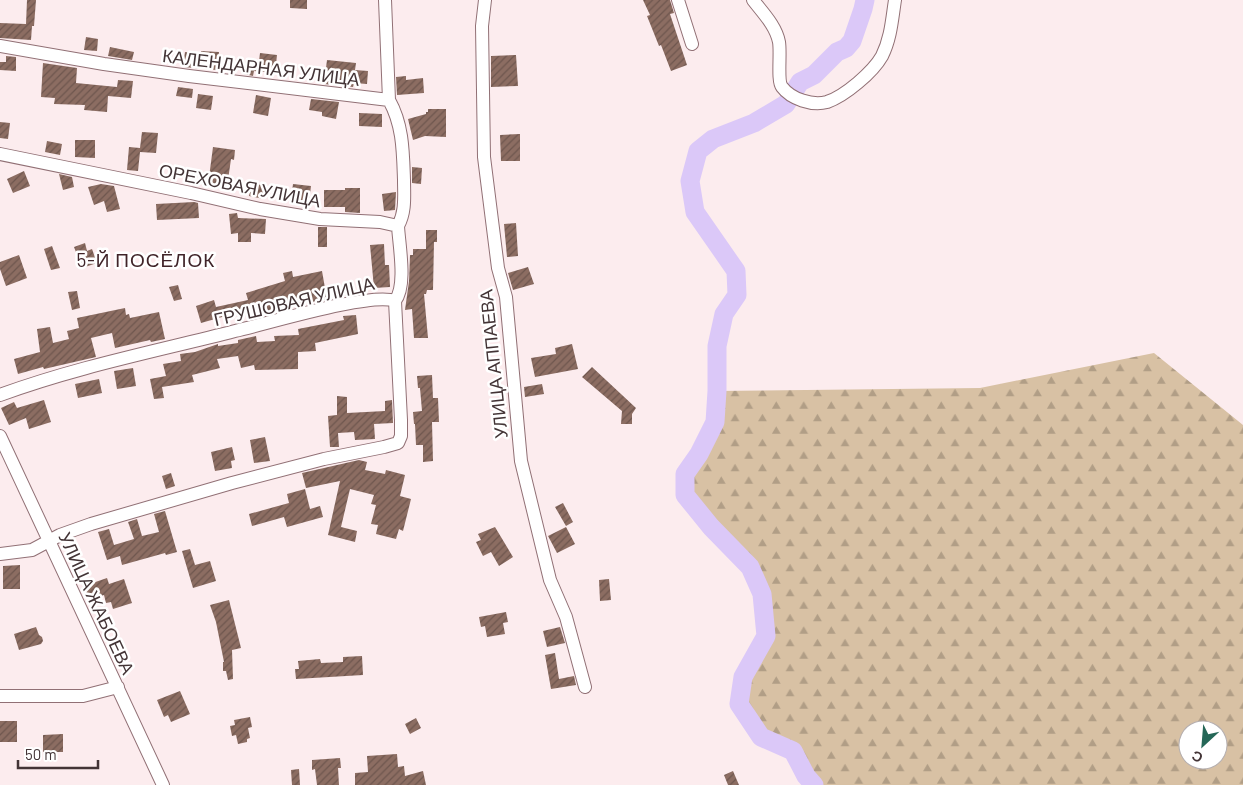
<svg xmlns="http://www.w3.org/2000/svg" width="1243" height="785" font-family="Barlow,sans-serif">
	<style>
		.forest { fill: url(#forest-firs); fill-rule: evenodd }
		.lines { fill: none; stroke-linecap: round; stroke-linejoin: round }
		.river { stroke: #dbc8f8; stroke-width: 19 }
		.building { fill: url(#building-hatch) }
		.minor-casing { stroke: #917075; stroke-width: 14 }
		.minor { stroke: #fff; stroke-width: 12 }
		.labels { text-anchor: middle; dominant-baseline: central; stroke-width: 5; stroke-linejoin: round; paint-order: stroke }
		.street-label { font-size: 18px; fill: #433436; stroke: #fff }
		.neighbourhood-label { font-size: 19px; letter-spacing: 1px; fill: #402429; stroke: #fff }
	</style>
	<defs>
		<pattern id="forest-firs" width="22" height="20" patternUnits="userSpaceOnUse" patternTransform="scale(1.25)"><rect width="22" height="20" fill="#d8c1a4"/><path d="M5 1l3.5 6h-7zM16 11l3.5 6h-7z" fill="#b19e86"/></pattern>
		<pattern id="building-hatch" width="6" height="6" patternUnits="userSpaceOnUse" patternTransform="scale(1.25)"><rect width="6" height="6" fill="#8c6d62"/><path d="M-1 1l2-2M0 6l6-6M5 7l2-2" fill="none" stroke="#6e564e"/></pattern>
	</defs>
	<rect width="100%" height="100%" fill="#fcecee"/>
	<!-- forest -->
	<path class="forest" d="M1154,353L1243,425V785H814L806,776L793,751L761,737L739,704L743,677L766,636L762,594L750,567L711,527L685,495V474L699,454L715,422L717,391L980,388ZM1188,730H1218V760H1188Z"/>
	<g class="lines">
		<!-- river -->
		<path class="river" d="M814,785L806,776L793,751L761,737L739,704L743,677L766,636L762,594L750,567L711,527L685,495V474L699,454L715,422L717,391V346L724,314L737,295L736,271L695,212L690,181L698,151L713,139L754,123L786,104L800,82L814,75L837,52L846,48L852,41L863,9L865,0"/>
	</g>
	<!-- building -->
	<path class="building" d="M27,0H36L34,26H32L31,40L0,38V23L26,24Z
		M290,0H307V9L290,8Z
		M643,0H670L674,13L670,14L687,65L671,71L661,45L659,46L647,16L650,15Z
		M86,37L98,39L97,51L84,50Z
		M110,47L134,52L132,60L108,56Z
		M201,51L219,52L217,70L183,67L185,52L201,54Z
		M260,53L277,55L275,73L254,71L253,76L244,74L246,60L259,61Z
		M516,55L518,86L491,87V56Z
		M6,56L16,57V71L0,70V62H6Z
		M327,60L356,63L355,70L368,71L367,84L354,83L353,87L324,84Z
		M43,63L77,68L76,83L117,87L118,80L133,81L131,98L108,96L107,112L84,110L85,105L54,104L55,98L41,97Z
		M406,76V80L423,78L424,93L397,95L396,77Z
		M178,87L193,89L192,98L176,96Z
		M198,94L213,96L211,110L196,108Z
		M256,95L271,98L268,116L253,113Z
		M311,99L339,102L336,119L322,116V112L309,110Z
		M428,109H446V137L425,136L413,140L408,119L426,114V112H428Z
		M359,113L382,114V127L359,126Z
		M0,122L10,123L8,139L0,138Z
		M142,132L158,133L156,153L140,152L138,171L127,170L129,147L140,148Z
		M520,134V161H501L500,135Z
		M75,140H95V158L75,157Z
		M47,141L62,144L60,155L45,152Z
		M213,147L235,150L234,160L231,159L227,187L208,185Z
		M412,167L422,168L421,184L412,183Z
		M24,171L30,186L13,193L7,179Z
		M59,174L72,177L74,187L63,190Z
		M252,183L266,186L264,199L249,196Z
		M101,184L114,186L120,209L107,212L104,201L94,205L88,187Z
		M293,184L311,186L309,202L291,199Z
		M345,188H360V213L345,212V207H324V190H345Z
		M396,192L395,210L384,211L382,194Z
		M194,202L198,203L199,218L157,220L156,204Z
		M237,213L238,218L266,219L265,234L251,233V242H238V233L231,234L229,214Z
		M516,223L518,256L507,257L504,224Z
		M318,227H327V247H318Z
		M426,230H437V242H434L433,290H427L426,294H424L428,338H414L412,309L405,310L409,281L410,255H413V249H426Z
		M85,243L87,251L92,249L97,263L82,268L74,247Z
		M384,244L385,265H389L390,287L374,288L370,245Z
		M52,246L60,268L51,270L44,249Z
		M19,255L27,278L6,286L0,269V262Z
		M528,267L534,284L513,290L508,273Z
		M292,271L293,277L322,271L325,288L346,286L347,295L326,297V300L290,305L252,316L250,309L201,323L196,306L214,300L216,307L248,300L246,293L285,281L283,273Z
		M178,285L182,299L174,301L169,287Z
		M77,291L80,308L72,310L68,292Z
		M125,308L126,315L129,314L130,318L159,312L165,339L151,342L150,340L115,348L112,333L91,338L96,357L44,369L43,367L18,374L14,359L40,352L37,329L50,327L53,343L69,339L67,331L79,328L77,318Z
		M356,315L358,334L315,343L316,351L298,352V369L255,370L254,365L241,368L238,356L217,359L220,368L192,375L194,382L162,387L164,398L154,399L150,379L166,376L163,364L181,361L180,354L195,352L218,344V346L238,343V340L256,336L257,342L275,341L274,336L299,335L298,329L344,320L343,316Z
		M572,344L578,369L535,377L531,358L556,354L555,348Z
		M592,367L636,408L632,414V424H621L622,411L582,377Z
		M133,368L136,386L117,389L114,371Z
		M432,375L433,398H438L439,422H432L433,461L423,462V445H416L415,424H414L413,412L422,411L420,388H418L417,376Z
		M99,379L102,393L78,398L75,384Z
		M542,384L544,394L525,397L524,387Z
		M337,396L347,397V413L385,411V401L392,400L393,423L374,424L375,439L355,440L354,432L338,433L339,447H330L328,416L337,415Z
		M44,400L51,422L29,429L26,418L9,425L1,408L14,402L17,408Z
		M265,437L270,461L254,463L250,440Z
		M232,447L235,460L231,461L232,468L215,471L211,452Z
		M359,460L367,462L365,470L385,474L386,470L405,475L400,496L411,499L403,531L399,529L396,539L376,534L378,525L371,524L376,505L371,504L374,495L350,489L341,527L357,531L355,542L328,535L340,481L306,488L302,473Z
		M171,473L175,486L166,489L162,476Z
		M305,489L310,509L320,506L323,517L287,527L284,517L252,526L249,514L289,503L287,494Z
		M563,503L573,522L566,526L555,507Z
		M165,511L177,552L166,555L165,553L122,565L120,556L107,560L98,532L109,529L114,545L134,539L128,522L137,519L142,536L159,532L154,514Z
		M495,527L513,557L499,566L491,552L483,556L476,542L481,540L478,534Z
		M566,527L575,544L557,553L548,536Z
		M190,549L195,565L210,561L216,581L193,588L182,551Z
		M20,565V589H3V566Z
		M107,578L109,584L124,579L132,603L113,609L111,602L106,603L104,595L89,600L84,586Z
		M609,579L611,600L600,601L599,580Z
		M229,600L241,648L232,650L233,679L228,680L226,671H223V662H224L216,622L210,605Z
		M506,612L508,622L503,623L505,634L487,637L485,626L481,627L479,617Z
		M36,627L39,635L42,637L43,641L41,644L19,650L14,634Z
		M560,627L565,643L547,647L543,631Z
		M555,653L559,679L574,676L576,685L551,689L545,655Z
		M362,656L363,675L296,679L295,669H299L298,661L320,659L321,663L343,662V657Z
		M180,691L190,714L171,722L168,715L164,717L157,700Z
		M250,717L252,727L248,728L250,738L247,739V742L238,744L236,735L232,736L230,726L235,725L234,720Z
		M416,718L421,728L410,734L405,724Z
		M0,721H17V742H0Z
		M63,734V752H43V735Z
		M397,754L398,767L404,766L405,776L423,771L426,785H355V773L368,772L367,756Z
		M340,758L341,768H338L339,785H317L315,769L312,770V760Z
		M299,769L300,785H292L291,770Z
		M733,771L739,785H728L724,775Z"/>
	<g class="lines">
		<!-- minor casing -->
		<g class="minor-casing">
			<path id="minor" d="M385,0L389,100
				M485,0L482,26L484,157L498,268L506,297L521,461L550,580L566,617L585,687
				M678,0L692,44
				M753,0C763,13 776,26 779,42C781,53 777,81 782,87C791,99 812,106 827,102C845,96 873,72 882,56C891,38 892,19 895,0
				M0,46L104,64L189,76L389,100C403,125 403,151 404,180C404,196 406,211 398,226
				M0,154L191,193L260,209L320,219L380,222L398,226C399,245 407,286 395,301
				M0,395C76,367 157,351 235,331C267,324 370,292 395,301
				M0,436L163,785
				M0,554L32,550L60,535L91,524L232,483L324,459L384,447L398,443L401,436V420L395,301
				M0,696H83L118,687"/>
		</g>
		<!-- minor -->
		<use href="#minor" class="minor"/>
	</g>
	<g class="labels">
		<!-- street labels -->
		<g class="street-label">
			<text transform="translate(261 67) rotate(7)">КАЛЕНДАРНАЯ УЛИЦА</text>
			<text transform="translate(240 185) rotate(11)">ОРЕХОВАЯ УЛИЦА</text>
			<text transform="translate(294 301) rotate(-13)">ГРУШОВАЯ УЛИЦА</text>
			<text transform="translate(493 364) rotate(-96)">УЛИЦА АППАЕВА</text>
			<text transform="translate(97 603) rotate(65)">УЛИЦА ЖАБОЕВА</text>
		</g>
		<!-- neighbourhood labels -->
		<g class="neighbourhood-label">
			<text x="146" y="259">5-Й ПОСЁЛОК</text>
		</g>
	</g>
	<!-- north arrow -->
	<g transform="translate(1203 745) rotate(206)"><circle r="24" fill="#ffffff" stroke="#b4aeaf"/>
	<path d="M0-4L9 19L0 12L-9 19Z" fill="#256757"/>
	<text y="-8" font-size="14" font-weight="bold" text-anchor="middle" fill="#433436">С</text>
	</g>
	<!-- scale -->
	<path d="M18 760v8h80v-8" fill="none" stroke="#433436" stroke-width="2.5"/>
	<text x="25" y="760" font-size="15" fill="#433436" stroke="#ffffff" stroke-width="4" paint-order="stroke">50 m</text>
</svg>
